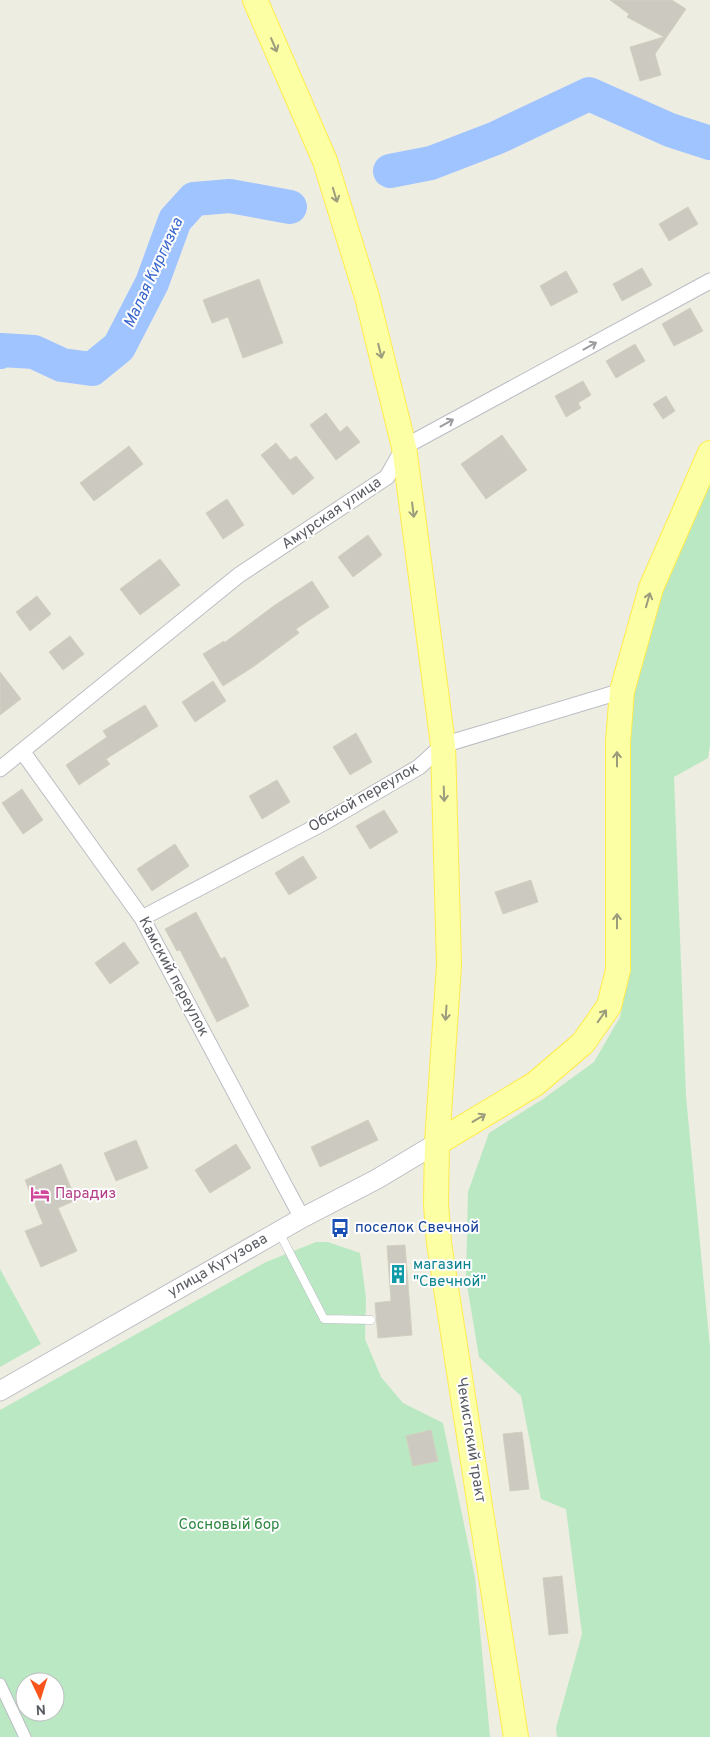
<svg xmlns="http://www.w3.org/2000/svg" width="710" height="1737" font-family="Overpass,sans-serif">
	<style>
		.green { fill: #bae8c3; fill-rule: evenodd }
		.lines { fill: none; stroke-linecap: round; stroke-linejoin: round }
		.river { stroke: #a0c4ff; stroke-width: 34 }
		.building { fill: #cbc9c0; stroke: #d3d0bf }
		.service-casing { stroke: #bbbdc4; stroke-width: 9 }
		.pedestrian-casing { stroke: #bbbdc4; stroke-width: 13 }
		.minor-casing { stroke: #bbbdc4; stroke-width: 17 }
		.tertiary-casing { stroke: #bbbdc4; stroke-width: 21 }
		.primary-casing { stroke: #feec4a; stroke-width: 26 }
		.service { stroke: #fff; stroke-width: 8 }
		.pedestrian { stroke: #fff; stroke-width: 11 }
		.minor { stroke: #fff; stroke-width: 15 }
		.tertiary { stroke: #fff; stroke-width: 19 }
		.primary { stroke: #fdffa5; stroke-width: 24 }
		.oneway { stroke: #9b9d7d }
		.oneway2 { stroke: #9b9da1 }
		.labels { text-anchor: middle; dominant-baseline: central; stroke-width: 4; stroke-linejoin: round; paint-order: stroke }
		.street-label { font-size: 15px; fill: #595c63; stroke: #fff }
		.hotel-label { font-size: 15px; fill: #b23c85; stroke: #fff; text-anchor: start }
		.transit-label { font-size: 15px; fill: #164399; stroke: #fff; text-anchor: start }
		.culture-label { font-size: 15px; fill: #0d838f; stroke: #fff; text-anchor: start }
		.park-label { font-size: 15px; fill: #2d8741; stroke: #fff }
		.water-label { font-size: 16px; font-style: italic; fill: #3865cd; stroke: #fff }
	</style>
	<rect width="100%" height="100%" fill="#eeede1"/>
	<!-- green -->
	<path class="green" d="M710,476V745L708,758L674,777L686,1096L710,1348V1737H557L556,1728L582,1634L566,1509L541,1499L521,1396L479,1357L466,1279L468,1192L489,1133L543,1099L594,1062L620,1017L630,966L627,741L634,692L659,591Z
		M316,1242H328L360,1253L366,1298L365,1339L381,1377L403,1403L443,1423L475,1577L490,1737H0V1410L266,1262ZM25,1682H55V1712H25Z
		M0,1269L41,1344L0,1367Z"/>
	<g class="lines">
		<!-- river -->
		<path class="river" d="M390,171L431,163L496,138L589,94L670,130L710,143
			M0,352L1,350L34,352L62,365L92,369L119,347L152,283L175,220L194,199L230,196L290,207"/>
	</g>
	<!-- building -->
	<path class="building" d="M610,0H672L686,9L655,54L661,75L640,81L630,47L664,37L627,17L629,14Z
		M688,207L698,224L669,241L659,224Z
		M642,268L652,285L622,301L613,284Z
		M566,271L578,292L551,306L540,286Z
		M259,279L283,343L243,358L228,317L212,323L203,300Z
		M690,308L703,331L674,346L662,324Z
		M635,344L645,361L616,378L606,361Z
		M583,381L591,395L578,403L581,408L566,417L555,396Z
		M666,396L675,411L663,419L653,404Z
		M326,413L340,432L347,426L360,442L336,460L310,425Z
		M502,435L527,470L486,499L461,464Z
		M276,443L290,460L296,456L314,478L293,495L261,455Z
		M129,446L143,464L94,501L80,483Z
		M227,499L244,525L223,539L206,513Z
		M368,535L382,555L353,577L338,557Z
		M160,559L180,585L140,615L120,589Z
		M312,581L329,607L296,629L299,633L253,667L223,686L203,654L224,641V643L275,605Z
		M37,596L51,614L30,631L16,612Z
		M70,636L84,654L63,670L49,652Z
		M0,672L21,699L0,715Z
		M213,681L226,701L195,722L182,702Z
		M145,705L158,726L106,759L110,764L79,785L66,765L107,737L103,731Z
		M356,733L372,762L350,775L333,747Z
		M277,780L290,802L262,819L249,796Z
		M22,789L43,820L23,834L2,803Z
		M384,810L398,832L370,849L356,826Z
		M175,844L189,866L152,891L137,869Z
		M303,856L317,878L289,895L275,873Z
		M531,880L538,902L503,914L495,892Z
		M196,912L221,959L225,957L249,1006L217,1022L180,950L177,951L165,929Z
		M124,942L139,963L110,984L95,963Z
		M368,1120L378,1140L320,1167L311,1147Z
		M136,1140L148,1168L116,1181L104,1153Z
		M236,1144L251,1168L210,1193L195,1170Z
		M61,1164L76,1200L58,1208L77,1251L41,1267L25,1231L43,1224L25,1180Z
		M405,1245L412,1335L378,1338L375,1303L391,1301L387,1246Z
		M431,1430L438,1461L413,1466L406,1436Z
		M522,1432L529,1489L510,1491L503,1434Z
		M562,1576L568,1633L549,1635L543,1578Z"/>
	<g class="lines">
		<!-- service casing -->
		<g class="service-casing">
			<path id="service" d="M279,1232L324,1319L371,1320"/>
		</g>
		<!-- pedestrian casing -->
		<g class="pedestrian-casing">
			<path id="pedestrian" d="M0,1684L25,1737"/>
		</g>
		<!-- minor casing -->
		<g class="minor-casing">
			<path id="minor" d="M22,751L142,918L302,1218
				M0,769L239,575L387,477L404,447L710,281
				M142,918L325,822L419,767L443,745L622,691"/>
		</g>
		<!-- tertiary casing -->
		<g class="tertiary-casing">
			<path id="tertiary" d="M0,1391L302,1218L377,1179L437,1143"/>
		</g>
		<!-- primary casing -->
		<g class="primary-casing">
			<path id="primary" d="M255,0L325,161L367,297L404,447L443,745L449,965L437,1143L436,1204L439,1243L516,1737
				M437,1143L535,1084L583,1043L609,1006L618,970V742L622,691L651,588L710,453"/>
		</g>
		<!-- service -->
		<use href="#service" class="service"/>
		<!-- pedestrian -->
		<use href="#pedestrian" class="pedestrian"/>
		<!-- minor -->
		<use href="#minor" class="minor"/>
		<!-- tertiary -->
		<use href="#tertiary" class="tertiary"/>
		<!-- primary -->
		<use href="#primary" class="primary"/>
	</g>
	<!-- one-way arrows -->
	<defs><path id="oneway-shaft" d="M-6 0H5M1.5-3L5.5 0L1.5 3" fill="none" stroke-width="1.6" stroke-linecap="round" stroke-linejoin="round" transform="scale(1.25)"/></defs>
	<g class="oneway">
		<use href="#oneway-shaft" transform="translate(274 45) rotate(67)"/>
		<use href="#oneway-shaft" transform="translate(335 195) rotate(73)"/>
		<use href="#oneway-shaft" transform="translate(380 351) rotate(76)"/>
		<use href="#oneway-shaft" transform="translate(413 510) rotate(83)"/>
		<use href="#oneway-shaft" transform="translate(648 600) rotate(-74)"/>
		<use href="#oneway-shaft" transform="translate(617 759) rotate(-90)"/>
		<use href="#oneway-shaft" transform="translate(444 794) rotate(88)"/>
		<use href="#oneway-shaft" transform="translate(617 921) rotate(-90)"/>
		<use href="#oneway-shaft" transform="translate(446 1013) rotate(94)"/>
		<use href="#oneway-shaft" transform="translate(602 1016) rotate(-55)"/>
		<use href="#oneway-shaft" transform="translate(479 1118) rotate(-31)"/>
	</g>
	<g class="oneway2">
		<use href="#oneway-shaft" transform="translate(590 346) rotate(-29)"/>
		<use href="#oneway-shaft" transform="translate(447 423) rotate(-29)"/>
	</g>
	<!-- icons -->
	<defs>
		<g id="hotel-bare" transform="scale(1.5)"><path d="M-6-4.5h1.5V1H6V5H4.5V3h-9V5H-6ZM-4 0a1.8 1.8 0 1 1 3.6 0ZM.5 0V-2.5h3Q6-2.5 6 0Z" fill="#d1479c" stroke="#fff" stroke-width="2.5" paint-order="stroke"/></g>
		<g id="bus-bare" transform="scale(1.5)"><path d="M-5-6H5V4H4V6H2V4H-2V6H-4V4H-5ZM-3.5-4V0h7V-4ZM-3.5 1.2v1.5H-2V1.2ZM2 1.2v1.5H3.5V1.2Z" fill="#1a4fb4" stroke="#fff" stroke-width="2.5" paint-order="stroke"/></g>
		<g id="building-bare" transform="scale(1.5)"><path d="M-4-6H4V6H1V3H-1V6H-4ZM-2.5-4.3h1.7v1.8h-1.7ZM.8-4.3h1.7v1.8H.8ZM-2.5-1h1.7V.8h-1.7ZM.8-1h1.7V.8H.8Z" fill="#0f9aa8" stroke="#fff" stroke-width="2.5" paint-order="stroke"/></g>
	</defs>
	<g fill-rule="evenodd">
		<use href="#hotel-bare" x="40" y="1194"/>
		<use href="#bus-bare" x="340" y="1228"/>
		<use href="#building-bare" x="398" y="1274"/>
	</g>
	<g class="labels">
		<!-- street labels -->
		<g class="street-label">
			<text transform="translate(332 514) rotate(-34)">Амурская улица</text>
			<text transform="translate(364 798) rotate(-30)">Обской переулок</text>
			<text transform="translate(173 977) rotate(62)">Камский переулок</text>
			<text transform="translate(218 1266) rotate(-30)">улица Кутузова</text>
			<text transform="translate(470 1440) rotate(81)">Чекистский тракт</text>
		</g>
		<!-- hotel labels -->
		<g class="hotel-label">
			<text x="55" y="1194">Парадиз</text>
		</g>
		<!-- transit labels -->
		<g class="transit-label">
			<text x="355" y="1228">поселок Свечной</text>
		</g>
		<!-- culture labels -->
		<g class="culture-label">
			<text x="413" y="1265">магазин<tspan x="413" dy="17">"Свечной"</tspan></text>
		</g>
		<!-- park labels -->
		<g class="park-label">
			<text x="229" y="1525">Сосновый бор</text>
		</g>
		<!-- water labels -->
		<g class="water-label">
			<text transform="translate(154 273) rotate(-65)">Малая Киргизка</text>
		</g>
	</g>
	<!-- north arrow -->
	<g transform="translate(40 1697) rotate(176)"><circle r="24" fill="#ffffff" stroke="#bdbec1"/>
	<path d="M0-4L9 19L0 12L-9 19Z" fill="#f8551c"/>
	<text y="-8" font-size="14" font-weight="bold" text-anchor="middle" fill="#595c63">N</text>
	</g>
</svg>
